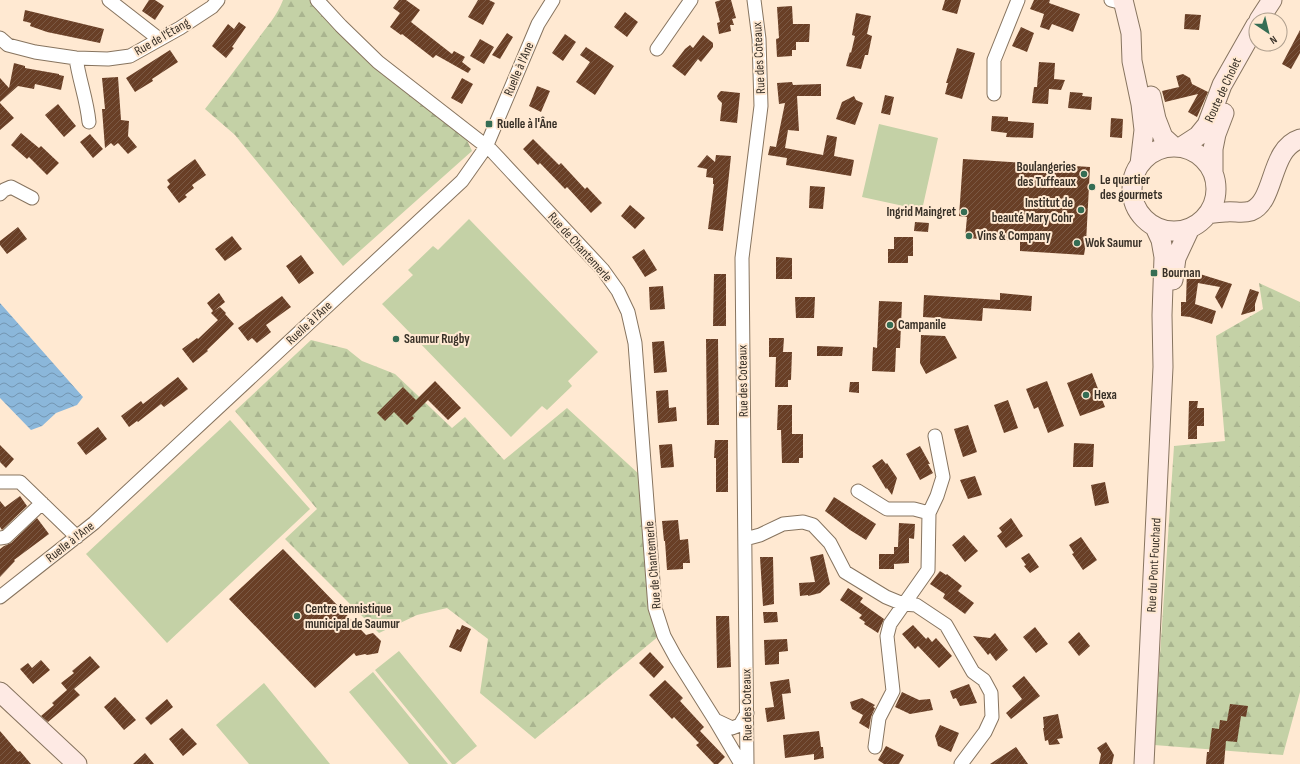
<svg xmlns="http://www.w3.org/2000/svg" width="1300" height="764" font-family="'Sofia Sans Condensed',sans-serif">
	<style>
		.forest { fill: url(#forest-firs) }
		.garden { fill: #c4d1a6 }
		.water { fill: url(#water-waves) }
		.building { fill: url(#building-hatch) }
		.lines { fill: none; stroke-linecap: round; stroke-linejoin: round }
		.street-casing { stroke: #87745f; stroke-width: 15 }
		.secondary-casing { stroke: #87745f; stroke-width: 21 }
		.street { stroke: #fff; stroke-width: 13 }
		.secondary { stroke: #feeae4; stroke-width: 19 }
		.poi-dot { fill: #356d54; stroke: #ffe9d2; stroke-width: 1.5 }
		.labels { text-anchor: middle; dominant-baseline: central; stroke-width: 4; stroke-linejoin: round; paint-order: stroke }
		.street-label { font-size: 13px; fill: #383027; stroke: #ffe9d2 }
		.poi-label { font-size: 13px; font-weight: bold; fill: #383027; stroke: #ffe9d2; text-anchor: start }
	</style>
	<defs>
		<pattern id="forest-firs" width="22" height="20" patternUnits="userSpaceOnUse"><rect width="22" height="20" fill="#c4d1a6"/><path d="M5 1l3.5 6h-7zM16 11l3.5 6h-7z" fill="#a9b48f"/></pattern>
		<pattern id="water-waves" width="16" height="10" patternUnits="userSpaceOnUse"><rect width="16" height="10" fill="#8bb7da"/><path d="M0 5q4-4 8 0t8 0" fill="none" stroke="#7395b1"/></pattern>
		<pattern id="building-hatch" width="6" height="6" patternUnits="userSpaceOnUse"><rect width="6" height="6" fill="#693f26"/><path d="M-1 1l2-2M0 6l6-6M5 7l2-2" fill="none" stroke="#7b5944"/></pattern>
	</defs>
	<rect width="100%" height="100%" fill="#ffe9d2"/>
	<!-- forest -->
	<path class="forest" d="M283,0H310L349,39L467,140L472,151L343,266L235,135L205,109C223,86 240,63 258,39C267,26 277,16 283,0Z
		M1259,283L1300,302V692L1283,755L1154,745L1174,446L1225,441L1216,336L1263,309Z
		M311,340L347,349L362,361L395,374L452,428L465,417L504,460L567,408L640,475L660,635L535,739L480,693L488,639L447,608L417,615L379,633L285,539L317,509L235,411Z"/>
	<!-- garden -->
	<path class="garden" d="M879,124L938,138L922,210L862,197Z
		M469,219L598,352L568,381L572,386L547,410L542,406L511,437L382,304L413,275L408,270L433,246L438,250Z
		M230,420L310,509L167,643L86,554Z
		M399,651L477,746L455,764H452L375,670Z
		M373,672L448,764H409L349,692Z
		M264,683L330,764H249L216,725Z"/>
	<!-- water -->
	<path class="water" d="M0,303L83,397L77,405L56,413L42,426L31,430L0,398Z"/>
	<!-- building -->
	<path class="building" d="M149,0H155L164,6L155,20L142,11Z
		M399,0H406L420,10L411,22L452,54L454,51L465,57L462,62L471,69L468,73L436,55L433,58L402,34L401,35L390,27L400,13L393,8Z
		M478,0H489L495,3L483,25L468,17Z
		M721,0H731L736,18L732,19L734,25H730L731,31L719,34L717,23L720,22L715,2Z
		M945,0H961L957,14L942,10Z
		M1034,0H1050L1049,3L1080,14L1073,32L1052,24L1049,30L1040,27L1044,14L1030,9Z
		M792,6L793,24H810L809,42H796V50H792V56L777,57L776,39L779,38L777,7Z
		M25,10L104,29L100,43L47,32L30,26L31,23L23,21Z
		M625,12L638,22L627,37L614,27Z
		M856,13L871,16L867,34L872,36L868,55H865L861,69L846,66L850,52L851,53L855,36L852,35Z
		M1185,14L1201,15L1199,30L1184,29Z
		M239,22L246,27L232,47L234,48L226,58L212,46L228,24L234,29Z
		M1021,27L1034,33L1027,52L1012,46Z
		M1300,30V53L1291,69L1282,64Z
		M507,33L513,37L500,59L492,55Z
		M565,34L576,42L563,61L552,53Z
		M703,35L713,43V47L701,62L698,59L685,76L672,66L685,49L690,45L693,48Z
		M480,39L494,47L484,64L470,56Z
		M586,47L614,66L595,95L576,82L590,62L580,55Z
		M957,48L975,53L962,99L945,94L948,83H946Z
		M170,50L178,62L152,79L153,81L135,92L126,78Z
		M1039,62L1055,63L1054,79L1065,80L1061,90L1049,89L1048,104L1032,103L1034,87H1037Z
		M14,63L25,66V68L59,74V75L64,76L61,90L35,84L34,89L18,86L0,102V78L9,88Z
		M1183,74L1190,78L1192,84L1208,92L1197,117L1188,112L1198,94L1165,102L1162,91L1179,87L1176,76Z
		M118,77L121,120L129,121L128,136L137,147L128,154L118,143L114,146L111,143L105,148L102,109H105L102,78Z
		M462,78L473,84L462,104L451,98Z
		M792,82L793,85L821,84V96H797L799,131L788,130L785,148L823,155L827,135L837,137L834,156L854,160L851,176L786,165L787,158L768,155L770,146L776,147L785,103L779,104L777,83Z
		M537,86L550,91L541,112L529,106Z
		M721,91L740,93L737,123L720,121L722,103L718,99L717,96L719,93Z
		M1070,92L1083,93L1082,96L1092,97L1091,110L1068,108Z
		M885,95L894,97L890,115L881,113Z
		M854,96L856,100L863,103L855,125L836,119L842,102Z
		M0,103L14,118L0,130Z
		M58,104L76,126L64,137L45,115Z
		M992,116L1008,117V121L1034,123L1033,138L1006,137L1007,133L991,131Z
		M1111,118L1123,119L1122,138L1110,137Z
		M21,133L39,148L41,146L59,163L47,175L29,157L27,159L11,145Z
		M90,134L103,149L93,158L80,142Z
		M533,139L559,165L561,163L585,189L587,187L602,203L591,213L567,187L565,189L540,163L538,165L523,149Z
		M707,155L715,162L716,155L731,156L723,231L708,229L714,184H713V178L706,177L707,169L697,167Z
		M195,159L206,175L192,185L194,188L185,195L187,197L179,203L167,187L170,184L167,180Z
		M963,159L1090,167L1086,243L1084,255L1020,251V241L965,238L967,217L959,216Z
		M810,186L825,187L823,209L809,208Z
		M630,205L645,218L635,229L621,216Z
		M915,222L929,223L928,232L914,231Z
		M18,227L27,239L7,254L0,245V241Z
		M232,236L242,249L225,261L215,249Z
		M894,237H913V256H908V263H888V249H894Z
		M644,249L657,270L645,277L632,257Z
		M301,255L314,273L299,284L286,266Z
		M776,257L792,258V279H776Z
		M1187,270L1232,284L1222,309L1215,297L1220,287L1198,283L1195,304L1216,311L1212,324L1190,317L1181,316V302H1186Z
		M714,274H726V326H713Z
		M663,286L665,309L650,310L649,287Z
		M1250,289L1259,292L1255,304V311L1241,315Z
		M219,293L225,302L214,311L220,307L226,313L225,314L234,324L207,350L208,351L193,363L182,349L197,338L198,339L218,320L211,313L213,311L207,303Z
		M1000,293L1032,296L1031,311L983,308L982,321L923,317L924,295L1000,300Z
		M282,296L291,307L266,325L271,332L257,343L252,338L248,341L238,328Z
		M795,297H815L814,318H796Z
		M879,301L902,302L900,348H896L895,372L872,371L873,347L877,348Z
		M921,335L945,336L957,358L926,374L920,363Z
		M769,338H784L783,352H792L791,380H788V387H775L776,357H769Z
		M706,339H718L719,425H707Z
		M664,341L667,372L654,373L652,342Z
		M817,346L843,347L842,356H817Z
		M1092,373L1105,407L1080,416L1067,383Z
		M178,377L188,389L164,407L161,404L138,422L137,421L129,427L121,416L141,401L143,404Z
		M435,381L461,408L448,420L428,400L412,416L414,418L407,425L394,412L385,421L377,413L403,387L416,400Z
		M1047,381L1064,426L1048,433L1038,407L1034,409L1026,389Z
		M850,382H859V393L849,392Z
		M668,390L669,408L676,407L677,421L658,423L656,391Z
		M1008,400L1018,428L1004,433L994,405Z
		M1189,401H1198L1197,408H1204V426H1197V439H1188Z
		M778,405H792V434H803V458H799V463H782L781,430H777Z
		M968,425L977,452L963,457L954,429Z
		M98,427L107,439L86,455L77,443Z
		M715,440H728V492H716V458H714Z
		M1074,443L1094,444L1093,467H1073Z
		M672,444L674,467L661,468L659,445Z
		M0,445L14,459L6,468L0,462Z
		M920,446L930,464H928L933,473L920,480L906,454Z
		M882,459L886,464L887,463L897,478L892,495L887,488L886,489L872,466Z
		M975,476L982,495L968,499L960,480Z
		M1105,482L1109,503L1095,506L1091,485Z
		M20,496L27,506L2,530L0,527V501L5,507Z
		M834,497L876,524L866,540L850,530L825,511Z
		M37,518L49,534L14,560L15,561L0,577V549L4,546L11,543Z
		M1011,518L1023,536L1006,548L997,536L1002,532L999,528Z
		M678,520L680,540L688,539L690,563H683V569L667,570L665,541H664L662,521Z
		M899,523L915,524L914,539L909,538V563L894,564V569H879V554H894V547H898Z
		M964,535L978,551L965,562L952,545Z
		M1081,537L1097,560L1083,570L1072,554L1074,553L1069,545Z
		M283,549L366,635L373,633L381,641L378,653L367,655L365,654L356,656L354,653L315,688L229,599Z
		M1029,553L1039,567L1030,573L1024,566L1026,565L1021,558Z
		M823,554L830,584L820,593L808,596V595L800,596L799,583L815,582L810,557Z
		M760,557H773L774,604L763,606Z
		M940,571L946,575L947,574L962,586L958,591L974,603L965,614L943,598L945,594L930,584Z
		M848,588L863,598L860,602L884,619L878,633L864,624L865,622L859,618L862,615L840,600Z
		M763,612H777L778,622L764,623Z
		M716,616H729L731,667L717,668Z
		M462,625L471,629L461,652L449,647L457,629L460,630Z
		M913,625L926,639L928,637L932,642L936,638L952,656L939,668L918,646L915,649L902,634Z
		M1035,627L1048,644L1036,653L1023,637Z
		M1079,632L1090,646L1079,656L1068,642Z
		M995,633L1008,650L996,661L990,653L988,655L973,636L990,638Z
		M787,639L788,651L779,652V664L765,665L764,640Z
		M650,652L664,667L654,678L639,663Z
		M90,656L100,667L74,689L80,695L48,722L41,716L54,705L52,703L67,690L61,683L74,673L72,671Z
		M41,660L50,670L33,684L20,669L28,663L32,668Z
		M1024,676L1040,696L1011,719L1006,713L1022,699L1012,686Z
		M789,679L791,693L782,694L785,719L767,722L765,708L774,707L770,682Z
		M665,680L683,698L680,701L704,727L700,731L725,757L718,764H714L696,745L699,743L674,717L672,719L649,695Z
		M969,684L977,703L960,706L956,698L953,699L950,691Z
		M902,692L919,700L930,699L933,710L910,714L895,707Z
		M115,697L136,720L124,730L104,707Z
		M862,698L875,705L873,707L875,708L871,717L869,729L859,723L863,715L852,709L850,702Z
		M167,699L173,707L151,725L145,718Z
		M1230,704L1248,706L1246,717L1241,716L1237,742L1226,741L1224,764H1206L1207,752H1209L1212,728L1219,729L1220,720L1227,721Z
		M1058,714L1063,738L1057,739L1060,744L1049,745L1048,740L1045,741L1043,728H1044L1043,717Z
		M940,725L959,733L951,752L938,746L935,736Z
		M182,728L197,744L183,756L169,739Z
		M0,731L18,752L20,751L31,764H0Z
		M819,731L821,747H823L824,758L814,760V754L785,758L783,735Z
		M1106,742L1114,755L1112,764H1099L1101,754L1097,748Z
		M886,746L904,755L899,764H884L878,760Z
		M1016,747L1028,764H990Z
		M145,753L154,764H133Z"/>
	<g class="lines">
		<!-- street casing -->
		<g class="street-casing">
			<path id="street" d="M109,0L159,39
				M317,0L341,26L378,62L491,150L603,270L618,291L628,312L635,343L655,608L664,636L676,658L715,720L741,764
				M1111,0L1123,3
				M0,38L8,45L35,52L76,58L108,59L130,56L180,28L212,7L218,0
				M657,49L691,0
				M76,58C79,80 87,100 89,122
				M994,94V60L1018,0
				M0,194L4,190L11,187L32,198
				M0,482H20L77,537
				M858,491L887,509H914L929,513
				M0,538L6,537L42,503
				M745,539L760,535L783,524L803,522L813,525L830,543L845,572L886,597L903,604L916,605L946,625L973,672L984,680L991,693L992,717L985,732L961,764
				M0,597L94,523L462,181L486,147L538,24L553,0
				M715,720L732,728L740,725L747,713
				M875,747L879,718L893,691L887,636L890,624L928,570L929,513L937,496L943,477L935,436
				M747,764L742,258L761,106L759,39L754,0"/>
		</g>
		<!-- secondary casing -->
		<g class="secondary-casing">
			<path id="secondary" d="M1123,0L1131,33L1132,61L1141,104L1144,130L1140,164
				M1259,20L1272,0
				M1151,96L1156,119L1163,137L1173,146
				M1181,147L1198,136L1207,125L1222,85L1256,25
				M1132 189a42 42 0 1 1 84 0a42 42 0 1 1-84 0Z
				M1213,172V149L1216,134L1224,113
				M1208,214C1214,213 1220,212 1226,212C1235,211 1242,214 1251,211C1276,201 1269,149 1300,139
				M1173,280L1176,258L1190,228
				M0,692L77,764
				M1144,764L1163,367L1162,315L1164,257L1161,240L1155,227"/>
		</g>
		<!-- street -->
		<use href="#street" class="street"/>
		<!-- secondary -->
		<use href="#secondary" class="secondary"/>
	</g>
	<!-- markers -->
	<g class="poi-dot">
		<rect x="485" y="120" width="8" height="8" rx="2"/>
		<circle cx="1084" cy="174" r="4"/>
		<circle cx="1092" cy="187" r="4"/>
		<circle cx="1081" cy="210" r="4"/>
		<circle cx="964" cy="212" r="4"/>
		<circle cx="969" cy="236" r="4"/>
		<circle cx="1077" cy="243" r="4"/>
		<rect x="1150" y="269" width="8" height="8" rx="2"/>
		<circle cx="890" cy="325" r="4"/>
		<circle cx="396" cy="339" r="4"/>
		<circle cx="1086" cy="395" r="4"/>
		<circle cx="297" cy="616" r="4"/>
	</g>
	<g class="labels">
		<!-- street labels -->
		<g class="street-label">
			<text transform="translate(162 37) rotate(-30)">Rue de l'Étang</text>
			<text transform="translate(759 58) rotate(-93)">Rue des Coteaux</text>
			<text transform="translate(519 69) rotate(-67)">Ruelle à l'Ane</text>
			<text transform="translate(1223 90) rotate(-65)">Route de Cholet</text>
			<text transform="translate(580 247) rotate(48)">Rue de Chantemerle</text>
			<text transform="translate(309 323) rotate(-43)">Ruelle à l'Ane</text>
			<text transform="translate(743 381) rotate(-91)">Rue des Coteaux</text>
			<text transform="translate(70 542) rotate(-38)">Ruelle à l'Ane</text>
			<text transform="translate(653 565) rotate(-95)">Rue de Chantemerle</text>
			<text transform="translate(1154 565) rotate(-87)">Rue du Pont Fouchard</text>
			<text transform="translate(747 705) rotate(-91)">Rue des Coteaux</text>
		</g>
		<!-- poi labels -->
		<g class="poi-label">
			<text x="497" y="124">Ruelle à l'Âne</text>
			<text x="1076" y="167" text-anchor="end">Boulangeries<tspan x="1076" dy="15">des Tuffeaux</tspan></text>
			<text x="1100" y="180">Le quartier<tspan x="1100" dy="15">des gourmets</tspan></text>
			<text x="1073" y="203" text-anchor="end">Institut de<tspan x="1073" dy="15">beauté Mary Cohr</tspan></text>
			<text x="956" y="212" text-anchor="end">Ingrid Maingret</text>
			<text x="977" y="236">Vins &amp; Company</text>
			<text x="1085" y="243">Wok Saumur</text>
			<text x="1162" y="273">Bournan</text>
			<text x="898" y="325">Campanile</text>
			<text x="404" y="339">Saumur Rugby</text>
			<text x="1094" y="395">Hexa</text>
			<text x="305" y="609">Centre tennistique<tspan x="305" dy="15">municipal de Saumur</tspan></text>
		</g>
	</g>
	<!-- north arrow -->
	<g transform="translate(1268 32) rotate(145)"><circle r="19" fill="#ffe9d2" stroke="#af9f8e"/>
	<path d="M0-3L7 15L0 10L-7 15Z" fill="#356d54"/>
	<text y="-6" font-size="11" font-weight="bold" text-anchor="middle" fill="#383027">N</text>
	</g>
</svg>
